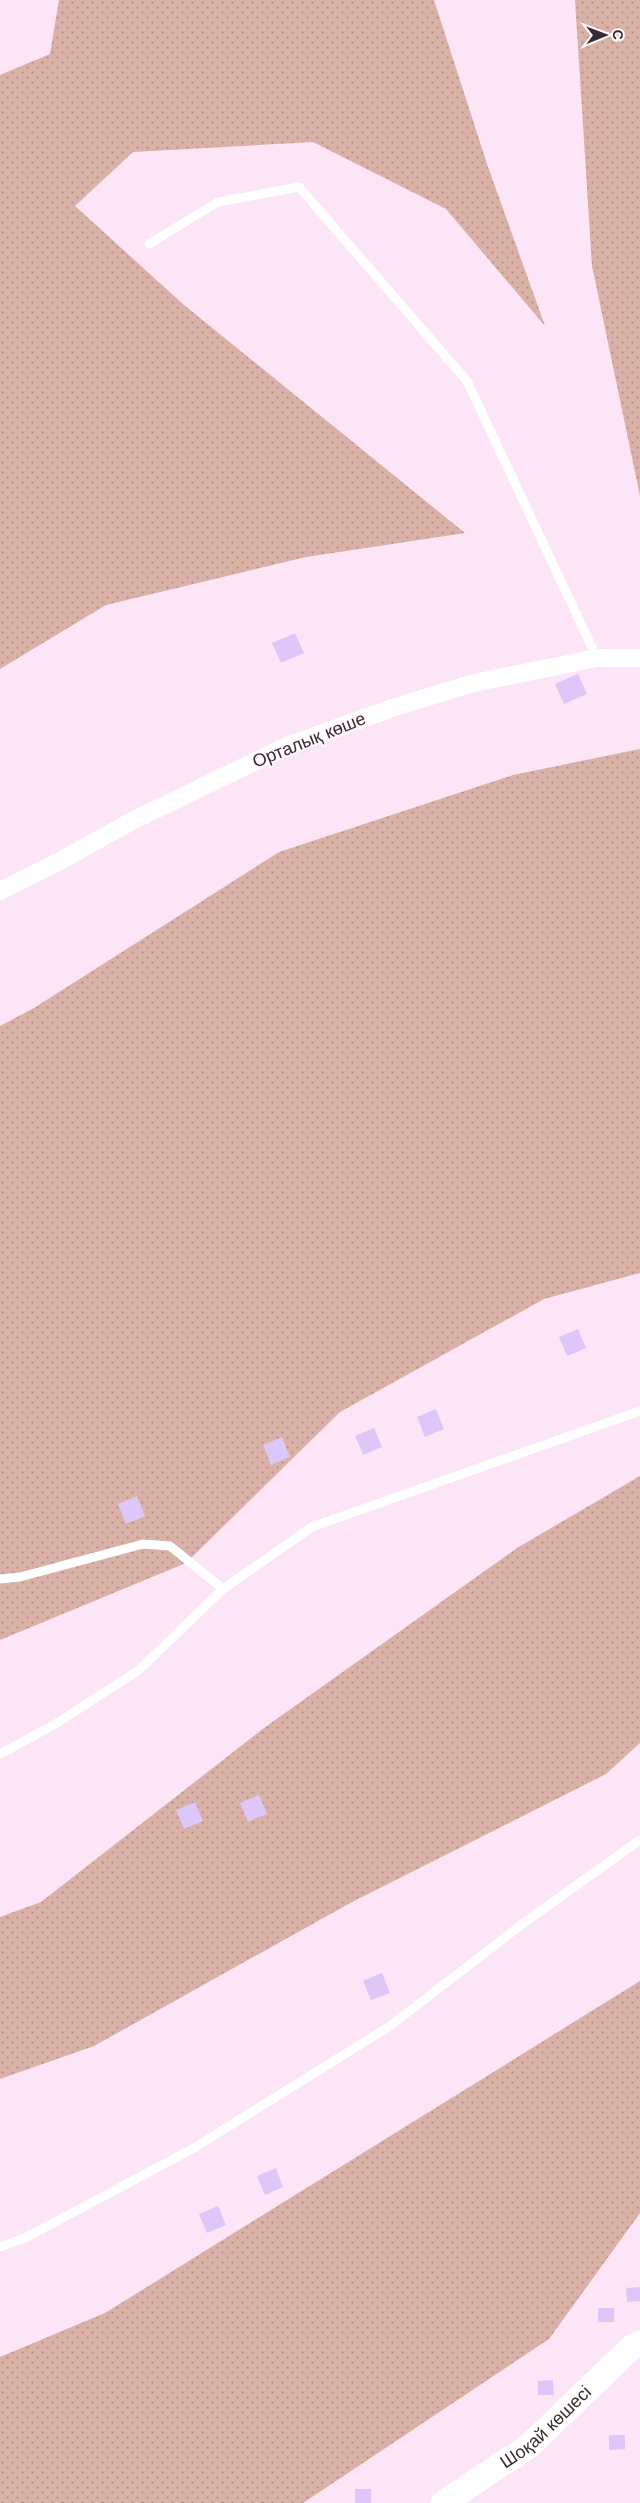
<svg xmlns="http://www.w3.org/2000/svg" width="640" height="2503" font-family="Helvetica,sans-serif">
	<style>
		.green { fill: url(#green-dots) }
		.building { fill: #ddc6f8 }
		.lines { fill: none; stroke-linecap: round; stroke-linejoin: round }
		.lane { stroke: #fff; stroke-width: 9 }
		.street { stroke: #fff; stroke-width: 18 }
		.secondary { stroke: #fff; stroke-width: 25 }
		.labels { text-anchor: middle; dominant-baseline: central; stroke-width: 4; stroke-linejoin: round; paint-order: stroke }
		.street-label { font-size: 18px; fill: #372c34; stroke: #fef8fc }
	</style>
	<defs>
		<pattern id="green-dots" width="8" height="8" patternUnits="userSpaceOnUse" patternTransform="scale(1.25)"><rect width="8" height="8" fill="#d9b1a7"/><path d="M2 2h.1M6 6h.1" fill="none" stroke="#b19089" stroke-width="1.8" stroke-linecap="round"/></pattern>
	</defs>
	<rect width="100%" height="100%" fill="#fce5f6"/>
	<!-- green -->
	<path class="green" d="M59,0H434L487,164L545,326L446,209L313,142L133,152L75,206L184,305L465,533L306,557L106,605L0,669V75L50,54Z
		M575,0H640V496L592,266Z
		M640,749V1273L544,1299L340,1412L186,1563L0,1640V1026L34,1008L279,852L513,775Z
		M640,1476V1743L606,1774L352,1902L94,2046L0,2079V1917L41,1902L264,1728L517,1548Z
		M640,1981V2213L549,2339L303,2503H0V2357L105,2313Z"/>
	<!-- building -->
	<path class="building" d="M295,633L304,653L281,663L272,643Z
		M578,674L587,694L564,704L555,684Z
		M578,1329L586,1348L567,1356L559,1337Z
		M436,1409L444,1429L425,1437L417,1417Z
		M374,1428L382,1447L363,1455L355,1436Z
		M282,1437L290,1457L271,1465L263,1445Z
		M137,1496L145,1516L126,1524L118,1504Z
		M259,1795L267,1814L248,1822L240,1803Z
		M195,1802L203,1821L184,1829L176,1810Z
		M382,1973L390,1993L371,2000L363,1981Z
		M276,2168L283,2187L265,2195L257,2176Z
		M218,2206L226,2225L207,2233L199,2214Z
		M640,2287V2301L627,2302L626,2288Z
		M598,2308H614V2322H598Z
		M553,2380L554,2395H538V2381Z
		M609,2435H625V2449L609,2450Z
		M355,2489H371V2503H355Z"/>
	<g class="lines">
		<!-- lane -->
		<path class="lane" d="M149,244L218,202L299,187L467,381L597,658
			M0,1579L20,1577L143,1544L170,1546L223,1589
			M0,1754L57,1723L139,1670L223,1589L312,1527L640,1411
			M0,2247L27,2237L194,2148L390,2026L525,1922L640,1840"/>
		<!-- street -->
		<path class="street" d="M0,891L60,861L130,822L287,746L395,707L474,683L597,658H640"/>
		<!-- secondary -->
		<path class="secondary" id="s1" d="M443,2503L529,2446L632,2347L640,2343"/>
	</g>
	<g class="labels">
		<!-- street labels -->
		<g class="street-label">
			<text transform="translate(309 740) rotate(-22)">Орталық көше</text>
			<text stroke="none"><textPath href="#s1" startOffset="128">Шоқай көшесі</textPath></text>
		</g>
	</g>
	<!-- north arrow -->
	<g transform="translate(605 35) rotate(89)" stroke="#fef8fc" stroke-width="4" paint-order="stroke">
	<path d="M0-4L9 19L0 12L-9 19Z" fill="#372c34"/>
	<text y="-8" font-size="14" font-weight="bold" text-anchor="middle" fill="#372c34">С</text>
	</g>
</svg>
